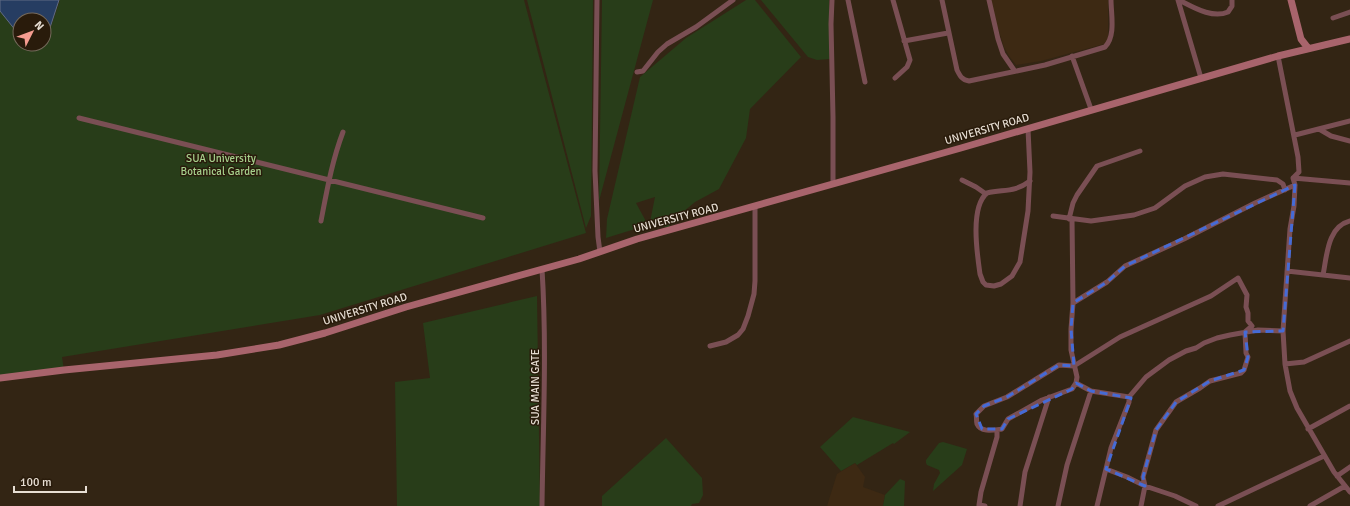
<svg xmlns="http://www.w3.org/2000/svg" width="1350" height="506" font-family="Signika,sans-serif">
	<style>
		.built { fill: #3d2913 }
		.green { fill: #283d19 }
		.water { fill: #263d62; stroke: #606d84 }
		.lines { fill: none; stroke-linecap: round; stroke-linejoin: round }
		.street { stroke: #7a4f54; stroke-width: 5 }
		.secondary { stroke: #a8646c; stroke-width: 7 }
		.marked { fill: none; stroke: #456bd7; stroke-width: 3; stroke-dasharray: 8 5; stroke-linejoin: round }
		.labels { text-anchor: middle; dominant-baseline: central; stroke-width: 3; stroke-linejoin: round; paint-order: stroke }
		.street-label { font-size: 11px; fill: #e7ded3; stroke: #291b0b }
		.park-label { font-size: 11px; fill: #a6d08c; stroke: #291b0b }
	</style>
	<rect width="100%" height="100%" fill="#332514"/>
	<!-- built -->
	<path class="built" d="M991,0H1108V43L1041,61L1016,65L1009,56L1004,47L996,22Z
		M855,463L865,477L863,487L885,495L883,506H827L837,474Z"/>
	<!-- green -->
	<path class="green" d="M60,0H524L586,233L320,315L62,357L64,370L0,378V11L20,37V44H36L44,47Z
		M527,0H593L591,216L586,228Z
		M602,0H653L599,201Z
		M746,0H755L801,57L750,109L746,138L719,189L695,202L670,223L669,228L650,222L655,197L636,203L648,225L606,238L607,219L640,77L686,38Z
		M761,0H829L830,59L817,60L808,57Z
		M537,296L540,506H397L395,382L430,378L423,323Z
		M853,417L910,432L894,444L893,443L857,465L855,463L841,471L820,447Z
		M666,438L702,478L703,495L699,503L692,504L691,506H602V496Z
		M943,442L967,449L962,465L933,491L934,484L940,473L939,470L927,465L926,463V460L939,443Z
		M900,479L905,481L904,506H883L885,495Z"/>
	<!-- water -->
	<path class="water" d="M0,0H59L44,46L37,44H44V20H20V36L0,11Z"/>
	<g class="lines">
		<!-- street -->
		<path class="street" d="M597,0L595,171L598,237L600,252
			M832,0L831,24L833,117V184
			M848,0L865,82
			M893,0L910,60L907,67L895,78
			M942,0L957,70C960,76 962,80 969,81L1045,65L1105,47C1116,36 1111,14 1111,0
			M989,0L998,39L1003,54L1014,70
			M1178,0L1201,78
			M1179,0C1193,7 1212,19 1228,12L1232,6V0
			M1333,18L1350,12
			M904,41L948,33
			M1072,56L1091,109
			M1278,56L1298,157L1299,172L1293,178L1295,185L1294,206L1290,229L1283,331L1285,364L1290,391L1297,408L1334,472L1350,492
			M637,72L643,71L658,52L667,44L696,27L733,0
			M79,118L483,218
			M1028,129L1030,172L1028,211L1020,262L1012,276L1001,284L994,286L986,285L983,282L980,274C977,253 970,207 987,193C1004,189 1014,193 1030,181
			M1319,129L1331,136L1350,141
			M1295,135L1350,121
			M1293,178L1350,183
			M962,180L976,187L986,194
			M1053,216L1091,221L1134,215L1155,208L1185,186L1205,177L1223,174L1277,180L1283,184L1285,190
			M1069,219L1073,203L1077,195L1097,166L1140,151
			M1072,219L1073,303
			M321,221C327,190 332,161 343,132
			M542,269C547,348 543,427 542,506
			M1287,271L1350,278
			M1323,275C1327,256 1327,227 1350,221
			M710,346L726,342L738,335L743,329L748,316L754,294L755,281V207
			M1285,364L1304,362L1350,341
			M1076,383L1091,391L1129,397
			M1308,429L1350,406
			M1106,469L1127,477L1145,486L1175,496L1196,506
			M1337,476L1350,467
			M985,506L979,505L981,492L997,437V430
			M1020,506L1025,472L1049,397
			M1058,506L1067,465L1091,391
			M1097,506L1111,448L1129,402V397L1146,377L1169,360L1186,351L1196,348L1204,343L1217,338L1230,335L1258,330L1283,331
			M1141,506L1145,486L1143,477L1156,430L1176,402L1200,388L1210,381L1241,373L1244,370L1248,357L1246,353L1245,332L1252,326L1248,321V313L1246,307L1247,295L1238,278L1211,296L1120,337L1074,366L1059,365L1007,397L984,406L976,414C977,418 976,420 977,424C981,433 994,430 1002,429L1008,419L1042,400L1072,389L1076,383L1077,377L1071,350V329L1073,303L1107,282L1125,266L1184,239L1255,203L1295,185
			M1218,506L1324,456
			M1310,506L1345,486"/>
		<!-- secondary -->
		<path class="secondary" d="M1291,0L1301,39L1308,48
			M0,378L64,370L217,355L279,345L325,333L406,307L579,259L637,239L961,148L1278,56L1350,39"/>
	</g>
	<!-- marked area -->
	<path class="marked" d="M1295,185L1283,331L1245,332L1248,357L1244,370L1210,381L1176,402L1156,430L1143,477L1145,486L1106,469L1131,398L1091,391L1076,383L1072,389L1008,419L1002,429H982L976,414L984,406L1007,397L1059,365L1074,366L1071,329L1073,303L1107,282L1125,266Z"/>
	<g class="labels">
		<!-- street labels -->
		<g class="street-label">
			<text transform="translate(987 129) rotate(-16)">UNIVERSITY ROAD</text>
			<text transform="translate(676 218) rotate(-15)">UNIVERSITY ROAD</text>
			<text transform="translate(365 309) rotate(-17)">UNIVERSITY ROAD</text>
			<text transform="translate(535 387) rotate(-90)">SUA MAIN GATE</text>
		</g>
		<!-- park labels -->
		<g class="park-label">
			<text x="221" y="158">SUA University<tspan x="221" dy="13">Botanical Garden</tspan></text>
		</g>
	</g>
	<!-- north arrow -->
	<g transform="translate(32 32) rotate(48)"><circle r="19" fill="#291b0b" stroke="#75695b"/>
	<path d="M0-3L7 15L0 10L-7 15Z" fill="#f59c90"/>
	<text y="-6" font-size="11" font-weight="bold" text-anchor="middle" fill="#e7ded3">N</text>
	</g>
	<!-- scale -->
	<path d="M14 486v6h72v-6" fill="none" stroke="#e7ded3" stroke-width="2"/>
	<text x="20" y="486" font-size="12" fill="#e7ded3" stroke="#291b0b" stroke-width="3" paint-order="stroke">100 m</text>
</svg>
